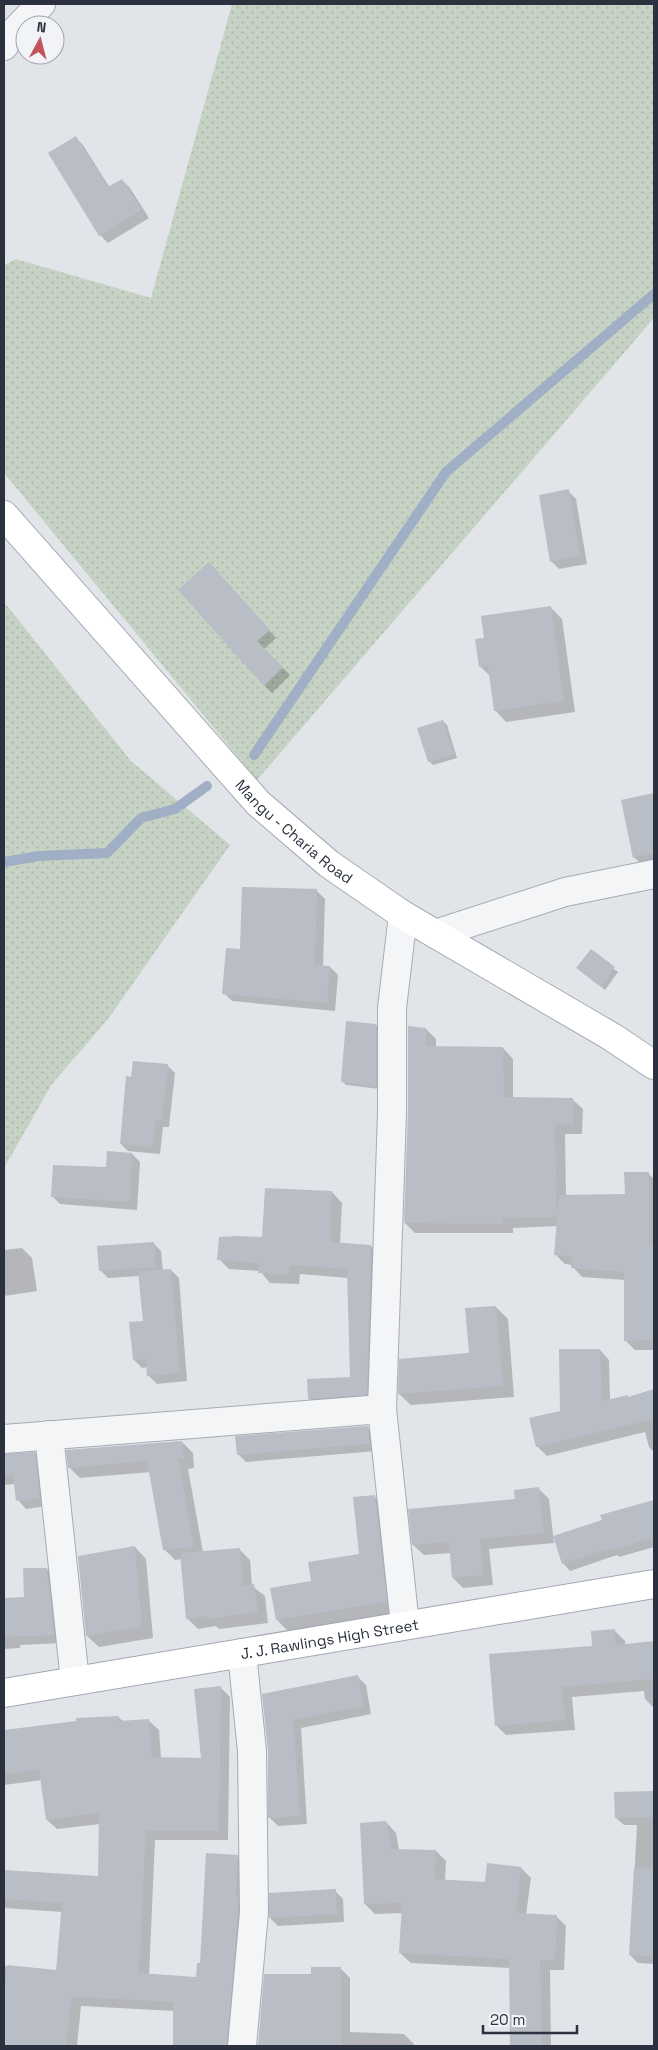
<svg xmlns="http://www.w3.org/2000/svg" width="658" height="2050" font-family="'Space Grotesk',sans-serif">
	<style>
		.grass { fill: url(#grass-dots) }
		.shadow { fill: #0003 }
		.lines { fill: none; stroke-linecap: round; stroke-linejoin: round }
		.stream { stroke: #a0afc5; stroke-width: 10 }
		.building { fill: #b9bdc5 }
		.street-casing { stroke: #a7abb3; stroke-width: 30 }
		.secondary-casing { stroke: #a7abb3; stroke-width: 30 }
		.primary-casing { stroke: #a2a7b3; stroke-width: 30 }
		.street { stroke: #f4f5f7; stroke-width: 28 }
		.secondary { stroke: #fff; stroke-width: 28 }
		.primary { stroke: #fff; stroke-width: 28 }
		.labels { text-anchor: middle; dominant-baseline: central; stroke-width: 4; stroke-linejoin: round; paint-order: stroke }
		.street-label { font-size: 15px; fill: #2b313f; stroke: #f1f3f6 }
	</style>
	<defs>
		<pattern id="grass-dots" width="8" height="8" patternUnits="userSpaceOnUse" patternTransform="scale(1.25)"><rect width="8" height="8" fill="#c6d2c3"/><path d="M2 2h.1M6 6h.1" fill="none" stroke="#aab5a9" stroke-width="1.8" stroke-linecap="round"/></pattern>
	</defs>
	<rect width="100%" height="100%" fill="#e1e4e9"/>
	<!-- grass -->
	<path class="grass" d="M232,4H654V318L257,780L4,473V265L16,259L151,298Z
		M4,602L131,761L230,845L108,1019L52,1084L4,1168Z"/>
	<!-- shadow -->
	<path class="shadow" d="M75,137L83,145L110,188L122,180L130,188L149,218L108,243L100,235Z
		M568,491L576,499L587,564L559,569L551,561Z
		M217,572L276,638L264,649L290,675L272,693L264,685Z
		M551,608L562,619L575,712L506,722L495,710L491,677L480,666L485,639Z
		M443,721L447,725L457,758L433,765L429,761Z
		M652,795L654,798V867L642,865L634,857Z
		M317,891L325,899L323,967H330L338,975L335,1011L232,1001L224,993L241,951Z
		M591,951L618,972L605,990L578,968Z
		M376,1025L380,1029V1089L346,1085L342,1081Z
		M426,1029L436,1039V1048H503L513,1059V1098L572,1099L583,1109L582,1134H565L566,1197L626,1196L649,1174L654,1179V1350H635L625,1340V1280L582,1277L573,1267V1265L565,1264L556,1255L558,1226L513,1228V1233H415L405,1223Z
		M168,1066L175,1073L169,1127H163L160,1154L128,1151L121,1144L133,1078Z
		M132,1154L140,1162L137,1210L60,1204L52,1196Z
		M332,1192L342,1203L340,1244L371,1246L381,1256L376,1404L319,1409L309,1399L351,1378L349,1278L300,1274L299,1284L270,1283L260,1271L229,1269L219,1259L263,1239Z
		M153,1243L161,1251L163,1271L171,1270L179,1278L187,1381L157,1384L148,1375V1367L142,1368L134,1360L144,1322L140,1276L108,1278L100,1270Z
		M22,1248L32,1258L37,1291L4,1296V1250Z
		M496,1307L508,1319L514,1397L411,1405L399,1394L471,1354Z
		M600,1350L609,1360L610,1400L627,1396L629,1398L654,1391V1452L649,1447L645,1432L547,1456L537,1446L562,1412Z
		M367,1427L375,1435L377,1451L246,1462L238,1454Z
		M182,1442L193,1453L194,1468L188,1469L203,1552L239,1549L250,1560L252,1586L265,1596L268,1623L219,1629L216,1626L198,1629L188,1619L182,1559L175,1560L164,1549L151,1472L80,1478L69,1467Z
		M35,1453L43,1462L48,1506L26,1509L18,1500L15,1484L4,1485V1456Z
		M538,1488L549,1499L554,1543L489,1549L493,1585L463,1588L453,1578L451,1553L424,1555L413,1545Z
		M375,1497L387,1508L398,1614L288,1631L277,1620L312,1582L360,1555Z
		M654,1501V1547L619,1557L617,1555L570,1571L563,1563L603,1520L602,1516Z
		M135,1547L146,1559L153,1638L99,1647L87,1636L79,1558Z
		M47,1569L55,1578L62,1643L20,1645V1648L4,1649V1599L25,1598Z
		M615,1631L625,1641V1646L654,1643V1708L645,1699L644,1691L572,1697L575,1730L506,1735L496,1725Z
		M357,1676L366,1685L371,1714L301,1728L307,1824L278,1826L270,1818L269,1751L263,1695Z
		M221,1688L230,1697L228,1840H155L149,1975L198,1978L237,1856L247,1866L236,2046H174V2011L81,2006L77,2046H4V1966L57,1971L62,1912L4,1908V1871L99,1878L100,1824L57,1829L47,1820L42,1780L4,1785V1731L118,1717L124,1722L149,1721L159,1730L161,1758L202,1759Z
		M654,1792V1964L638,1963L630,1955L637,1825H624L616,1818L615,1793Z
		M386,1822L396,1833L399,1850L436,1851L446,1861L445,1881L486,1883L521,1868L531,1878L526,1915L556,1916L566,1926L564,1970H550L551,2046H511L510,1968L411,1963L400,1953L402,1913L375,1914L365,1904Z
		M335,1891L343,1899L344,1922L278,1926L270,1918Z
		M340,1968L350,1978V2032L404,2034L414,2044V2046H259L265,1975H312Z"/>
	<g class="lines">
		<!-- stream -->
		<path class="stream" d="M254,755L446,472L654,294
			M4,862L39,856L107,853L141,818L175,809L207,786"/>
	</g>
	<!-- building -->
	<path class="building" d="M76,136L108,187L122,179L142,210L99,236L48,153Z
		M569,489L580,556L550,562L539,495Z
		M209,562L270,630L257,641L283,667L264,686L178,590Z
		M551,606L564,701L494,711L488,666L479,667L475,639L484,638L481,616Z
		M443,720L454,754L428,762L417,728Z
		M654,793V853L633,858L621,800Z
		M242,887L317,889L315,965L330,966L327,1003L222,994L226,948L240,949Z
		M591,949L615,967L601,987L576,968Z
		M346,1021L376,1024V1086L341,1082Z
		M408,1026L426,1028V1046L503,1047L504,1097L573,1098V1125L555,1124L557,1217L503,1218V1224L404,1223L408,1113Z
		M133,1061L168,1064L162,1121L156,1120L153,1148L120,1144L126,1076L131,1077Z
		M107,1151L132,1153L130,1202L51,1197L53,1165L106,1167Z
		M624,1172H649V1246H653V1340L624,1341V1272L571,1268L572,1257L554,1255L559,1195L625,1194Z
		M265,1188L332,1191L330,1242L371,1245L367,1395L308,1399L307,1379L350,1377L347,1269L290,1265L289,1275L258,1273L259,1263L217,1260L219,1237L237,1236L262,1237Z
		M154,1242L156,1267L99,1271L97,1246Z
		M171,1269L180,1373L147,1376L146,1359L133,1360L129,1322L143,1321L138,1271Z
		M496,1306L503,1386L398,1394L399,1359L469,1353L465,1308Z
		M559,1349H600L602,1401L628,1395V1397L654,1389V1419L536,1447L529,1418L560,1411Z
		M368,1426L369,1444L237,1455L235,1436Z
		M182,1441L184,1458H178L194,1547L163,1550L147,1461L68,1468L66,1450Z
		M35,1452L40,1498L16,1501L13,1475L4,1476V1454Z
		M539,1487L544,1533L480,1539L483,1575L452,1578L449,1542L412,1545L408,1509L515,1499L514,1490Z
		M375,1495L387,1602L276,1620L270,1588L311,1581L308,1562L359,1554L353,1497Z
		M654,1500V1538L611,1550L610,1548L562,1564L553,1536L602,1520L600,1515Z
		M135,1546L142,1627L86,1636L78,1556Z
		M240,1548L243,1586L254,1584L258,1612L207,1619L206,1616L186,1619L180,1553Z
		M23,1568H47L54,1635L4,1637V1598L24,1597Z
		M615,1629L616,1645L654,1641V1679L562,1687L565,1720L495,1726L489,1654L592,1646L591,1631Z
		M358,1675L364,1706L293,1720L300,1816L268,1818V1751L262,1694Z
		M221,1686L219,1831H146L139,1973L196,1977L197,1963H200L206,1853L238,1855L236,1895H238V1911L227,2046H173V2002L78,1997H71L66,2046H4V1999L7,1965L56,1970L62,1903L4,1899V1870L98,1876L99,1813L46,1820L39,1769L4,1774V1730L76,1721V1718L119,1716V1721L149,1719L152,1757L201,1758L194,1689Z
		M654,1791V1817L615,1818L614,1792Z
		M386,1821L392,1849L436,1850L435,1879L485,1882L487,1863L521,1867L516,1913L557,1915L555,1961L540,1960L542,2046H510L509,1959L399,1953L402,1903L364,1904L360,1823Z
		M634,1868L654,1869V1957L629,1955Z
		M336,1889L337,1914L269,1918V1893Z
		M311,1967H341V2046H258L264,1974H311Z"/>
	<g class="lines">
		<!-- street casing -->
		<g class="street-casing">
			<path id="street" d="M4,46L9,37L41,4
				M403,915L392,1008V1113L382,1409L405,1625
				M435,934L565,892L654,874
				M49,1435L75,1681
				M4,1439L382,1409
				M242,1653L252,1751L254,1912L242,2046"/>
		</g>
		<!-- secondary casing -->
		<g class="secondary-casing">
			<g id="secondary">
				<path id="s1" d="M4,515L258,803L329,864L403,915L612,1037L654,1065"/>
			</g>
		</g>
		<!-- primary casing -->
		<g class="primary-casing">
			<g id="primary">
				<path id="s2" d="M4,1693L654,1584"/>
			</g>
		</g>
		<!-- street -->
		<use href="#street" class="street"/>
		<!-- secondary -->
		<use href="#secondary" class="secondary"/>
		<!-- primary -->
		<use href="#primary" class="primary"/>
	</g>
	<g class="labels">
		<!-- street labels -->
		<g class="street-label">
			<text stroke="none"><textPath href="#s1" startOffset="430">Mangu - Charia Road</textPath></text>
			<text stroke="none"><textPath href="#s2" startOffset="330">J. J. Rawlings High Street</textPath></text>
		</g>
	</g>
	<!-- border -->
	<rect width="658" height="2050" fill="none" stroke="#2b313f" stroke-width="10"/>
	<!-- north arrow -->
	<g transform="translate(40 40) rotate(7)"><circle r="24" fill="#f1f3f6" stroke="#a2a5ad"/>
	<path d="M0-4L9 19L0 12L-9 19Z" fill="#c0535b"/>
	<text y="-8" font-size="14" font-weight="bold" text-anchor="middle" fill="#2b313f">N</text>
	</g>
	<!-- scale -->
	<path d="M483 2025v8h94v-8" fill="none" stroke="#2b313f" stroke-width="2.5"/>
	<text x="490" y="2025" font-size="15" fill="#2b313f" stroke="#f1f3f6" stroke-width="4" paint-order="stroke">20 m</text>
</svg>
